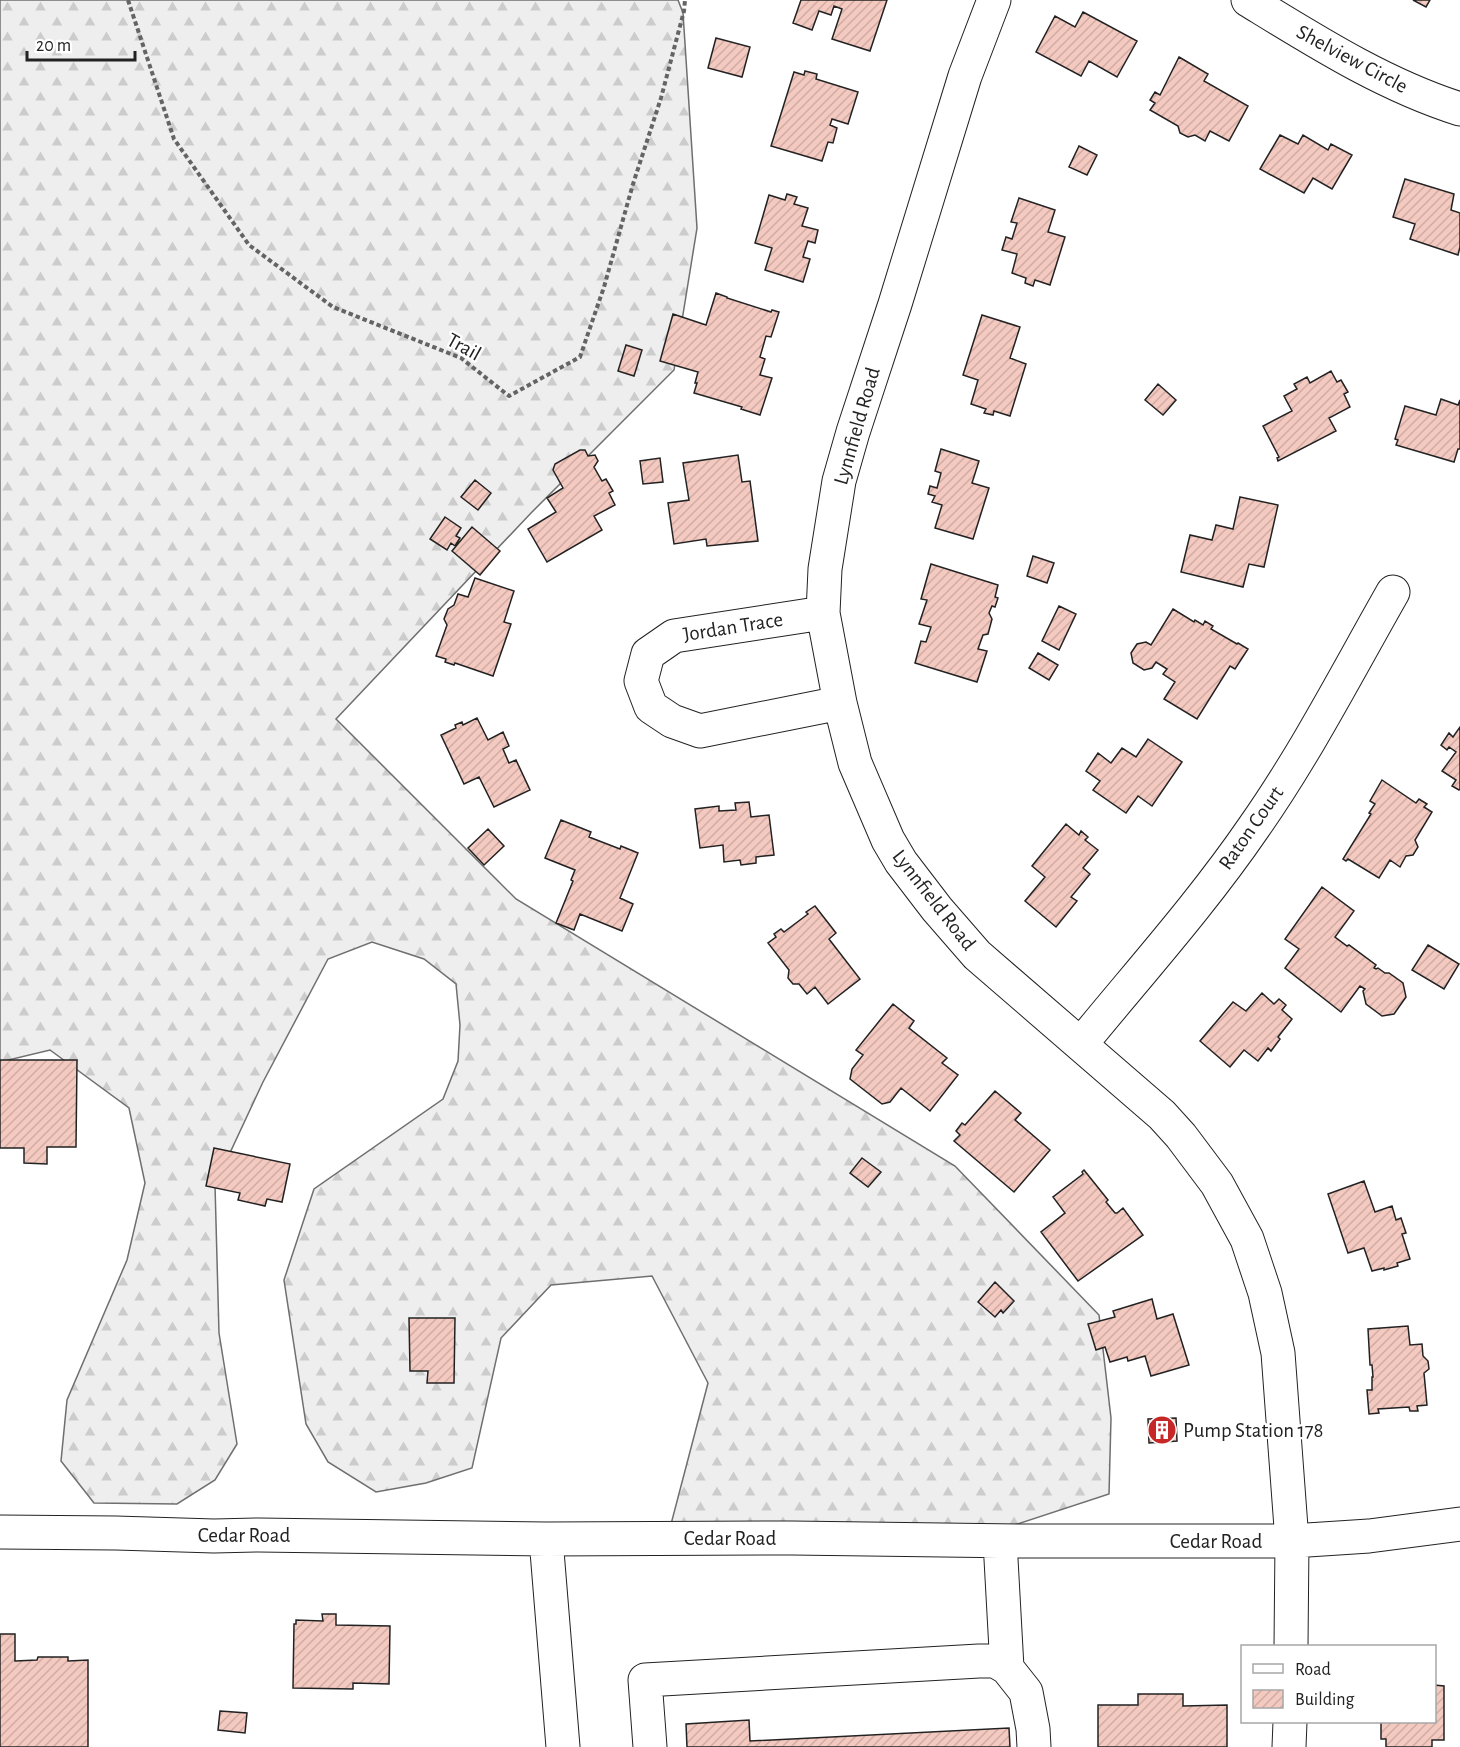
<svg xmlns="http://www.w3.org/2000/svg" width="1460" height="1747" font-family="'Alegreya Sans',sans-serif">
	<style>
		.forest { fill: url(#forest-firs); stroke: #6f6f6f; stroke-width: 1.5 }
		.building { fill: url(#building-hatch); stroke: #222; stroke-width: 1.5 }
		.lines { fill: none; stroke-linecap: round; stroke-linejoin: round }
		.minor-casing { stroke: #222; stroke-width: 35 }
		.path { stroke: #646464; stroke-width: 4; stroke-dasharray: 4.5 3; stroke-linecap: butt }
		.minor { stroke: #fff; stroke-width: 33 }
		.labels { text-anchor: middle; dominant-baseline: central; stroke-width: 4.5; stroke-linejoin: round; paint-order: stroke }
		.street-label { font-size: 21px; fill: #222; stroke: #fff }
		.poi-label { font-size: 21px; fill: #222; stroke: #fff; text-anchor: start }
	</style>
	<defs>
		<pattern id="forest-firs" width="22" height="20" patternUnits="userSpaceOnUse" patternTransform="scale(1.5)"><rect width="22" height="20" fill="#eee"/><path d="M5 1l3.5 6h-7zM16 11l3.5 6h-7z" fill="#ccc"/></pattern>
		<pattern id="building-hatch" width="6" height="6" patternUnits="userSpaceOnUse" patternTransform="scale(1.5)"><rect width="6" height="6" fill="#f3c9c0"/><path d="M-1 1l2-2M0 6l6-6M5 7l2-2" fill="none" stroke="#d0aca5"/></pattern>
	</defs>
	<rect width="100%" height="100%" fill="#fff"/>
	<!-- forest -->
	<path class="forest" d="M0,0H678L683,13L697,228L674,370L531,513L336,719L516,899L955,1166L1099,1315L1111,1418L1109,1494L941,1549L670,1528L708,1383L652,1276L551,1285L501,1338L472,1468L426,1483L376,1492L328,1462L306,1424L284,1280L314,1189L443,1099L458,1061L460,1025L456,984L424,959L372,942L328,959L263,1082L215,1185L219,1333L237,1444L215,1480L177,1504L94,1503L61,1461L67,1400L127,1260L145,1183L129,1108L50,1050L0,1062Z"/>
	<!-- building -->
	<path class="building" d="M801,0H887L870,51L832,39L842,9L834,6L831,15L819,11L812,30L793,23Z
		M1413,0H1430L1426,7Z
		M1083,12L1137,41L1117,77L1089,61L1081,76L1036,52L1055,16L1075,27Z
		M716,38L750,47L742,77L708,68Z
		M1179,57L1208,74L1204,81L1248,106L1229,141L1210,131L1205,141L1195,135L1188,137L1180,133L1178,126L1150,110L1155,103L1150,100L1155,92L1160,95Z
		M805,71L817,74L816,79L858,92L848,124L832,119L830,125L837,128L833,143L828,142L822,161L771,146L794,72L804,75Z
		M1280,135L1298,144L1303,135L1328,150L1331,144L1352,155L1332,189L1313,178L1304,193L1260,169Z
		M1079,146L1097,155L1087,175L1069,167Z
		M1405,179L1454,194L1451,210L1460,213V247L1458,255L1410,239L1415,224L1393,217Z
		M787,194L797,197L794,204L808,208L802,226L818,230L815,243L808,241L803,257L810,259L803,282L765,270L772,248L755,243L769,195L785,200Z
		M1019,198L1055,210L1048,232L1065,237L1050,285L1035,280L1033,286L1025,283L1026,278L1012,273L1017,254L1002,250L1006,237L1012,239L1017,223L1011,222Z
		M716,293L727,297V298L771,312L772,310L779,312L771,337L766,336L760,357L765,359L760,375L772,378L760,415L741,409L742,407L694,393L697,383H695L698,372L660,361L673,314L706,325Z
		M982,315L1020,327L1010,358L1026,364L1010,416L994,411L993,415L984,413L986,409L971,404L978,380L963,375Z
		M626,345L642,350L634,376L618,371Z
		M1331,371L1337,382L1341,380L1348,392L1344,394L1350,407L1329,418L1336,431L1278,461L1277,458L1279,457L1263,426L1292,411L1284,396L1297,389L1294,384L1307,377L1310,383Z
		M1158,384L1176,400L1163,415L1145,400Z
		M1441,399L1458,405L1460,400V449H1458L1454,462L1396,445L1398,440L1395,439L1405,406L1436,415Z
		M941,449L979,461L972,483L989,488L973,539L935,528L942,505L932,502L935,496L928,494L930,486L937,488L941,473L935,471Z
		M580,450H585L588,456L595,455L598,461L594,467L602,481L606,479L613,491L609,493L615,505L594,516L602,530L547,562L528,529L556,512L547,498L563,488L553,470L555,464Z
		M738,455L742,482L750,481L758,541L707,546L706,539L674,544L668,503L689,500L683,463Z
		M660,458L663,482L643,484L640,461Z
		M475,480L491,493L478,510L461,497Z
		M1240,497L1278,505L1264,567L1249,564L1243,587L1181,572L1190,535L1212,540L1216,525L1233,529Z
		M445,517L461,528L456,536L460,538L455,546L451,543L447,550L430,539Z
		M472,527L500,551L480,575L452,551Z
		M1033,556L1054,563L1047,583L1027,576Z
		M931,564L998,585L995,597L998,598L995,607L992,606L989,613L992,619L988,634L983,635L978,649L987,651L977,682L915,663L921,641L926,642L931,627L919,624L927,600L921,599Z
		M475,578L514,591L504,622L511,624L493,676L455,663L454,665L445,662L446,659L436,656L447,625L444,619L448,609L454,605L458,594L468,597Z
		M1059,606L1076,614L1059,650L1042,641Z
		M1173,609L1194,622L1195,620L1203,625L1205,621L1213,626L1211,629L1237,644L1238,643L1248,649L1235,669L1230,666L1197,719L1164,699L1175,682L1163,674L1167,669L1156,662L1152,668L1144,670L1133,663L1131,653L1137,644L1146,642L1151,645Z
		M1038,653L1058,665L1049,680L1029,668Z
		M477,718L488,740L503,732L509,746L503,749L509,763L516,760L530,790L494,807L479,777L464,784L441,735L456,728L455,725L462,722L463,725Z
		M1460,727V789L1459,790L1452,786L1456,780L1442,771L1456,752L1449,747L1447,750L1441,745L1449,733L1453,737Z
		M1148,739L1182,762L1152,806L1138,796L1126,813L1093,790L1100,781L1086,771L1098,753L1111,763L1122,748L1136,757Z
		M1382,780L1416,803L1419,799L1427,804L1424,807L1432,812L1415,840L1418,847L1413,855L1406,856L1400,867L1390,860L1379,878L1348,859L1346,861L1343,859L1371,814L1369,813L1375,804L1370,801Z
		M749,802L751,817L769,815L774,855L756,857V863L741,865L740,860L724,862L723,845L700,848L695,809L719,806V811L736,810L735,803Z
		M561,820L591,832L589,837L620,849L621,846L638,853L620,898L633,904L622,931L580,914L574,930L556,923L573,881L571,880L575,870L545,858Z
		M1066,824L1079,835L1081,831L1088,837L1085,840L1098,850L1083,868L1090,874L1071,897L1077,901L1056,927L1025,901L1045,877L1032,866Z
		M488,829L504,846L484,865L468,848Z
		M1322,887L1354,911L1335,937L1347,946L1349,945L1376,965L1374,968L1376,969L1378,968L1385,973H1389L1403,983L1406,997L1394,1014L1382,1016L1366,1004L1363,991L1365,989L1360,986L1341,1012L1285,968L1299,949L1285,939Z
		M815,906L836,933L829,939L860,979L828,1004L815,987L807,994L799,984H793L788,978L789,970L768,943L776,937L774,934L781,929L784,932L808,914L806,912Z
		M1428,945L1459,964L1444,989L1412,970Z
		M1262,993L1274,1004L1279,999L1286,1005L1282,1010L1292,1019L1278,1037L1280,1039L1271,1051L1268,1048L1258,1061L1244,1050L1230,1067L1200,1041L1233,1002L1246,1011Z
		M893,1004L914,1021L909,1028L947,1058L942,1063L958,1075L930,1111L901,1088L890,1102L882,1104L850,1079L852,1069L863,1055L856,1050Z
		M0,1060H77L76,1147H47V1164L24,1163V1148H0Z
		M995,1091L1021,1113L1015,1120L1050,1150L1014,1192L954,1141L960,1135L956,1131L962,1123L965,1125Z
		M214,1148L290,1164L282,1202L267,1199L265,1206L238,1200L240,1193L206,1186Z
		M862,1158L881,1172L868,1187L850,1173Z
		M1084,1170L1108,1200L1106,1202L1115,1213H1117L1123,1208L1143,1235L1078,1281L1041,1232L1065,1213L1053,1197L1083,1174L1082,1172Z
		M1364,1181L1375,1212L1392,1206L1396,1220L1401,1218L1406,1233L1402,1234L1410,1259L1397,1263L1398,1266L1384,1270V1268L1372,1271L1364,1248L1348,1253L1328,1194Z
		M995,1282L1014,1301L1003,1313L1001,1310L995,1317L978,1302Z
		M1152,1299L1157,1319L1173,1314L1189,1365L1151,1376L1145,1356L1128,1361L1127,1357L1110,1362L1105,1347L1096,1350L1088,1324L1115,1317L1113,1311Z
		M409,1318H455L454,1383H427L428,1371H410Z
		M1408,1326L1410,1345L1422,1344L1423,1356L1428,1361L1429,1369L1424,1373L1427,1405L1417,1406L1418,1411H1410L1409,1407L1378,1409L1379,1413L1369,1414L1367,1390H1372V1377H1373L1372,1365H1370L1368,1329Z
		M1176,1418L1177,1441L1149,1443L1148,1419Z
		M322,1614H336V1625L390,1626L389,1684L353,1683V1689L293,1688L294,1624H296V1620L323,1621Z
		M0,1634H15V1661L37,1660L38,1657H68V1661L88,1660V1747H0Z
		M1434,1685L1444,1686V1740H1432V1747H1386V1739H1381V1722H1434Z
		M1138,1694H1183V1706L1227,1705V1747H1098V1705H1138Z
		M220,1711L247,1713L245,1733L218,1730Z
		M749,1720L750,1741L1009,1728L1010,1747H687L686,1724Z"/>
	<g class="lines">
		<!-- minor casing -->
		<g class="minor-casing">
			<path id="minor" d="M994,0L965,76L895,304L853,432L839,481L825,569L823,613L840,703L855,763L888,840L901,862L937,909L977,955L1162,1115L1181,1136L1217,1184L1247,1239L1265,1293L1278,1353L1292,1541L1291,1646
				M1248,0C1315,41 1384,85 1460,109
				M823,613L674,636L648,654L641,681L651,707L672,721L700,731L840,703
				M1081,1044C1139,973 1202,903 1254,827C1306,753 1348,671 1393,592
				M0,1532L116,1533L214,1536L259,1535L546,1539L792,1538L1025,1541H1292L1369,1536L1460,1524
				M546,1539L563,1747
				M1000,1541L1007,1668
				M650,1747L645,1680L979,1661H995L1007,1668L1026,1692L1033,1729L1034,1747
				M1289,1747L1290,1722"/>
		</g>
		<!-- path -->
		<path class="path" d="M128,0L174,139L249,245L333,307L461,358L509,396L580,357L604,287L633,184L661,98L684,11L685,0"/>
		<!-- minor -->
		<use href="#minor" class="minor"/>
	</g>
	<!-- icons -->
	<defs>
		<g id="building-disc" transform="scale(1.5)"><circle r="9.5" fill="#c62828" stroke="#fff"/><path d="M-4-6H4V6H1V3H-1V6H-4ZM-2.5-4.3h1.7v1.8h-1.7ZM.8-4.3h1.7v1.8H.8ZM-2.5-1h1.7V.8h-1.7ZM.8-1h1.7V.8H.8Z" fill="#fff"/></g>
	</defs>
	<g fill-rule="evenodd">
		<use href="#building-disc" x="1162" y="1430"/>
	</g>
	<g class="labels">
		<!-- street labels -->
		<g class="street-label">
			<text transform="translate(1352 59) rotate(28)">Shelview Circle</text>
			<text transform="translate(464 347) rotate(29)">Trail</text>
			<text transform="translate(857 426) rotate(-74)">Lynnfield Road</text>
			<text transform="translate(733 627) rotate(-9)">Jordan Trace</text>
			<text transform="translate(1251 828) rotate(-55)">Raton Court</text>
			<text transform="translate(934 900) rotate(52)">Lynnfield Road</text>
			<text x="244" y="1535">Cedar Road</text>
			<text x="730" y="1538">Cedar Road</text>
			<text x="1216" y="1541">Cedar Road</text>
		</g>
		<!-- poi labels -->
		<g class="poi-label">
			<text x="1183" y="1430">Pump Station 178</text>
		</g>
	</g>
	<!-- legend -->
	<rect x="1241" y="1645" width="195" height="78" fill="#ffffff" stroke="#a7a7a7" stroke-width="1.5"/>
	<rect x="1253" y="1664" width="30" height="9" fill="#ffffff" stroke="#a7a7a7" stroke-width="1.5"/>
	<text x="1295" y="1675" font-size="18" fill="#222222">Road</text>
	<rect x="1253" y="1690" width="30" height="18" fill="url(#building-hatch)" stroke="#a7a7a7" stroke-width="1.5"/>
	<text x="1295" y="1705" font-size="18" fill="#222222">Building</text>
	<!-- scale -->
	<path d="M27 51v9h108v-9" fill="none" stroke="#222222" stroke-width="3"/>
	<text x="36" y="51" font-size="18" fill="#222222" stroke="#ffffff" stroke-width="4.5" paint-order="stroke">20 m</text>
</svg>
